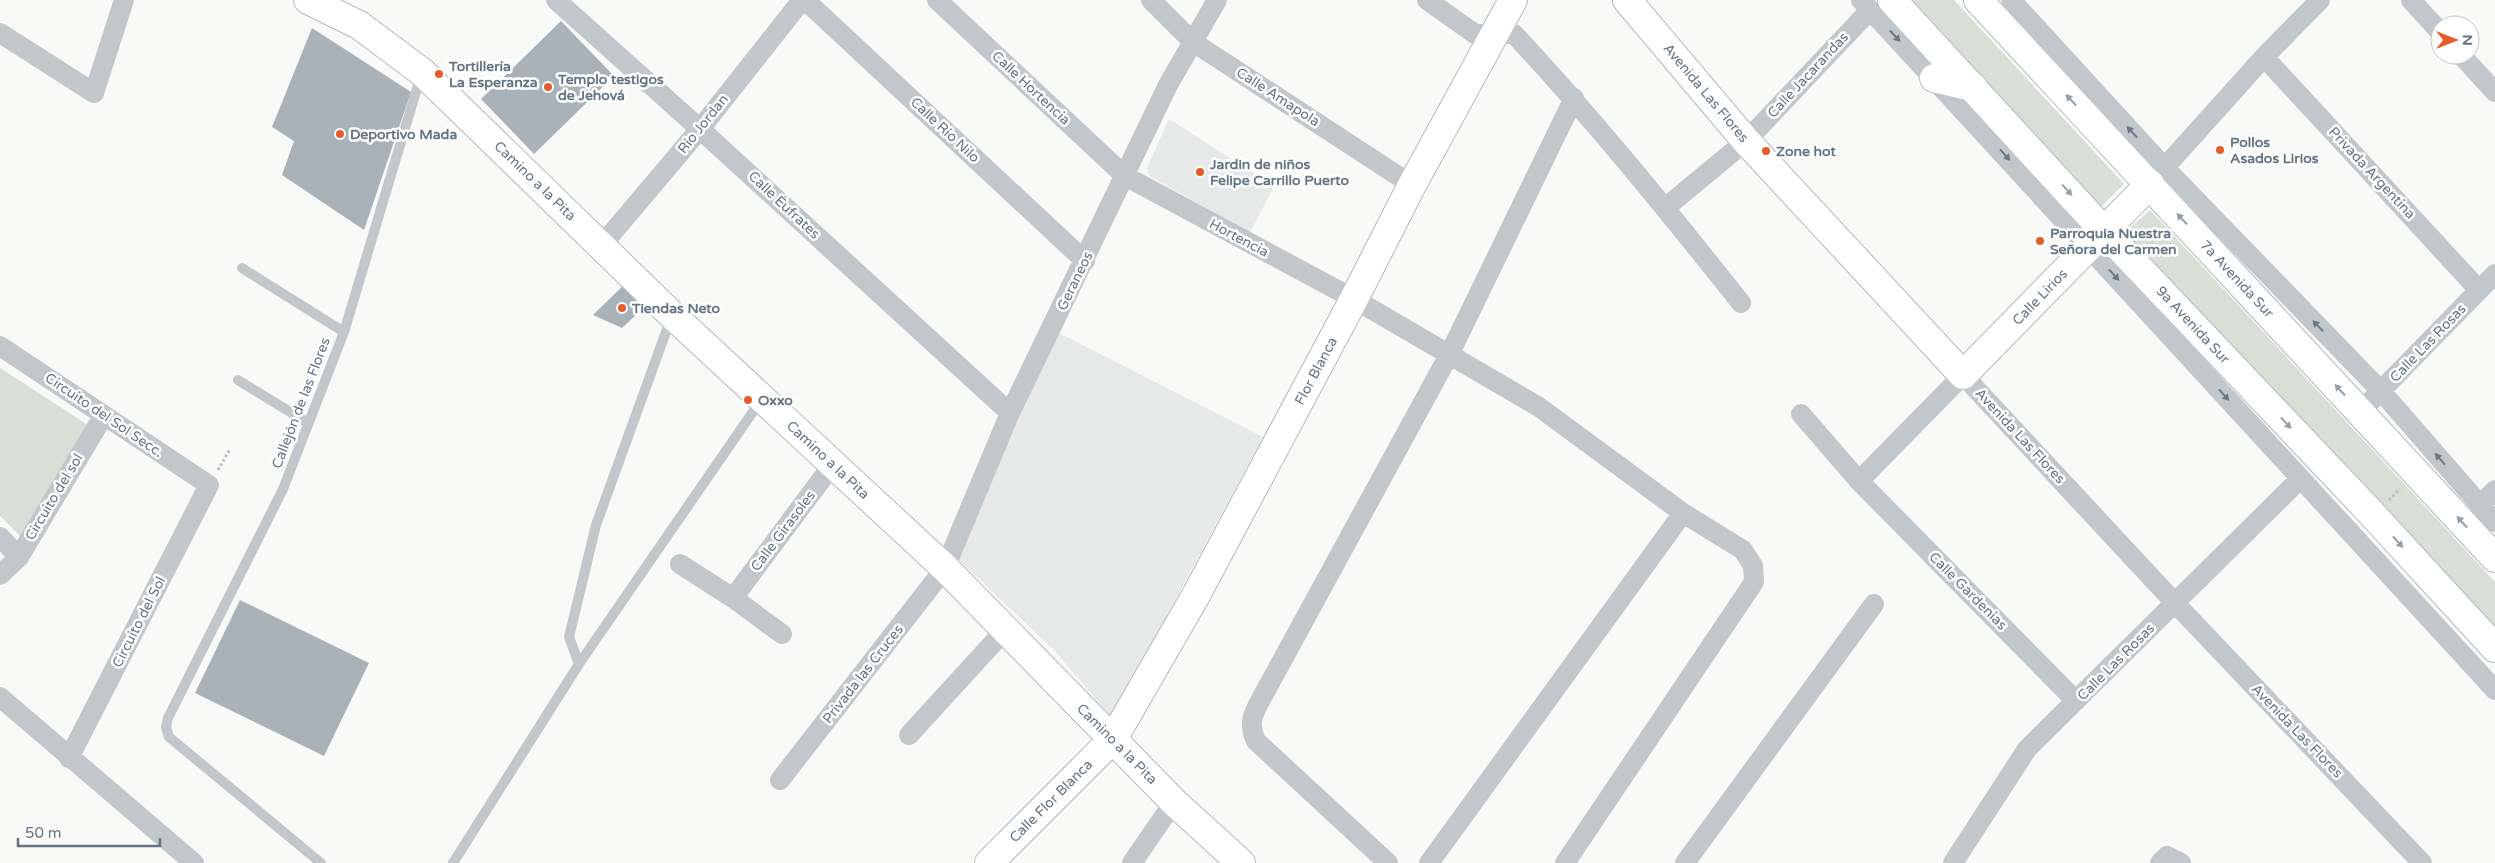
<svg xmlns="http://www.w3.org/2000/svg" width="2495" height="863" font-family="'Varela Round',sans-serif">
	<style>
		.built { fill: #e7e8e8 }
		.green { fill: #d9ded6 }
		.building { fill: #a9b2b8 }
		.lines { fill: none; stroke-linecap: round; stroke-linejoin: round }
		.secondary-casing { stroke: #b5babf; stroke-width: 30 }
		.primary-casing { stroke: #b4b9bd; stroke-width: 30 }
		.path { stroke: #babec1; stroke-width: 3; stroke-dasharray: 2.5 2.5; stroke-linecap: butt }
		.lane { stroke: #c2c7cb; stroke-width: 10 }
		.street { stroke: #c2c7cb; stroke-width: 20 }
		.secondary { stroke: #fff; stroke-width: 28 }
		.primary { stroke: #fff; stroke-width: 28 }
		.oneway { fill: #697886 }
		.oneway2 { fill: #929ea8 }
		.poi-dot { fill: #e55c2b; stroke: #fff; stroke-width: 2 }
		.labels { text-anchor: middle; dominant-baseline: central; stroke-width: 5; stroke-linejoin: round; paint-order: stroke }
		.poi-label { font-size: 14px; font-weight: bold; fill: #647482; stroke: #fff; text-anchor: start }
		.street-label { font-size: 14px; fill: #647482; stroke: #fff }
	</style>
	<rect width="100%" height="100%" fill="#f9f9f7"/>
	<!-- built -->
	<path class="built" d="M1169,119L1274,186L1250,233L1150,176L1147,168Z
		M1057,332L1263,437L1112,718L1056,652L958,559Z"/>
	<!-- green -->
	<path class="green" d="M1905,0H1954L2124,184L2099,209Z
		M2150,210L2495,582V634L2123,234Z
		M0,368L91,427L23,539L0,516Z"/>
	<!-- building -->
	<path class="building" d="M561,21L614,76L534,154L481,99Z
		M312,28L411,92L364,230L282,175L294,141L272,127Z
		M629,280L652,300L622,328L593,315Z
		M240,600L369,663L324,756L195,693Z"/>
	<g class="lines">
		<!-- secondary casing -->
		<g class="secondary-casing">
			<path id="secondary" d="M308,0L359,25L422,72L672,315L945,568L1174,802L1241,863
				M1627,0L1746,141L1963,375L2150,184
				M989,863L1113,739L1195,597L1354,299L1412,185L1513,0"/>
		</g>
		<!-- primary casing -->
		<g class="primary-casing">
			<path id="primary" d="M1892,0L2104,231L2373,515L2495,648
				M1978,0L2495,558
				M1934,78L1973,87"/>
		</g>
		<!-- path -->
		<path class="path" d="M218,470L230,449
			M2389,500L2400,489"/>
		<!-- lane -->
		<path class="lane" d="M242,268L344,332
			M238,380L308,423
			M579,664L569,637L596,525L671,318
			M321,863L169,737L166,727L168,718L283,489L344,332L421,75
			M453,863L579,664L761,400"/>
		<!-- street -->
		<path class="street" d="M556,0L700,129L1010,413
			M805,0L1085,261
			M937,0L1125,176L1354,299L1539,407L1683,513L1743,550L1753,566L1754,582L1565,863
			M1151,0L1193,42L1412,185
			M1427,0L1475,34H1514C1594,120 1668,211 1741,303
			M1861,0L2495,690
			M2011,0L2165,168L2381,391L2495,522
			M2411,0L2440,32
			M0,33L94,93L124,0
			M2461,55L2495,92
			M2264,57L2479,290
			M2157,176L2264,57L2320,0
			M1665,208L1746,141L1870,10
			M602,245L700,129L802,0
			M0,346L209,485L69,758
			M2360,412L2495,274
			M1801,414L1859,481L2076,701
			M1859,481L1963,375L2175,603L2422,863
			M2480,505L2495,490
			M0,537L19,557
			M680,564L733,598L782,634
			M0,575L19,557L104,415
			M733,598L833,464
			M0,697L194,863
			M909,735L1005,630
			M780,780L945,568L1010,413L1168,85L1217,0
			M1132,863L1174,802
			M1388,863L1256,741C1246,720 1256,709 1266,690L1450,353L1574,98
			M1429,863L1683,513
			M1685,863L1874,604
			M1953,863L2027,749L2300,479
			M2160,863L2167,856L2181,863"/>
		<!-- secondary -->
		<use href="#secondary" class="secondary"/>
		<!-- primary -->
		<use href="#primary" class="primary"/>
	</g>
	<!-- one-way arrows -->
	<defs><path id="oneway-solid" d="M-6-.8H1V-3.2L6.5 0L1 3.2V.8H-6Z" transform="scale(1.25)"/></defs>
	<g class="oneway">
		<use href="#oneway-solid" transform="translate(1895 36) rotate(47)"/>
		<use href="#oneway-solid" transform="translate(2132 132) rotate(-133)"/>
		<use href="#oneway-solid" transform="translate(2005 155) rotate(48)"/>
		<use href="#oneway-solid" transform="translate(2114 275) rotate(48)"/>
		<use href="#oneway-solid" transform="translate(2318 326) rotate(-134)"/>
		<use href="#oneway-solid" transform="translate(2224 395) rotate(48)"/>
		<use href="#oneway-solid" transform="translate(2440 459) rotate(-131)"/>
	</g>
	<g class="oneway2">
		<use href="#oneway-solid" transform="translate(2071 100) rotate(-133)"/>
		<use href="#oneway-solid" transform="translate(2067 190) rotate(48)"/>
		<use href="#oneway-solid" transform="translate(2182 219) rotate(-133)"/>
		<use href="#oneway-solid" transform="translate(2340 390) rotate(-133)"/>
		<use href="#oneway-solid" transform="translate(2286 423) rotate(47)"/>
		<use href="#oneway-solid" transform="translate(2462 522) rotate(-133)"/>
		<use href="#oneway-solid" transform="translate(2398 542) rotate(48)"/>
	</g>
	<!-- markers -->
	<g class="poi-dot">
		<circle cx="439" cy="74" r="5"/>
		<circle cx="548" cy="87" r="5"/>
		<circle cx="340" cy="134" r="5"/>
		<circle cx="2220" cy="150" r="5"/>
		<circle cx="1766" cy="151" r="5"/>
		<circle cx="1200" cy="172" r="5"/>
		<circle cx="2040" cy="241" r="5"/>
		<circle cx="622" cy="308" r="5"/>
		<circle cx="748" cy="400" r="5"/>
	</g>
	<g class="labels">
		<!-- poi labels -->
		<g class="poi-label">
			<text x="449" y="66">Tortillería<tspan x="449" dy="16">La Esperanza</tspan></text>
			<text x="558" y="79">Templo testigos<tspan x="558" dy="16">de Jehová</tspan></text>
			<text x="350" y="134">Deportivo Mada</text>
			<text x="2230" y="142">Pollos<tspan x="2230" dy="16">Asados Lirios</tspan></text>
			<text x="1776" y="151">Zone hot</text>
			<text x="1210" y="164">Jardin de niños<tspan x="1210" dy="16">Felipe Carrillo Puerto</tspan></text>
			<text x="2050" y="233">Parroquia Nuestra<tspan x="2050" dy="16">Señora del Carmen</tspan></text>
			<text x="632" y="308">Tiendas Neto</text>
			<text x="758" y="400">Oxxo</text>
		</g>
		<!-- street labels -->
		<g class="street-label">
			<text transform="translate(1808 75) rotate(-47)">Calle Jacarandas</text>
			<text transform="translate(1031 88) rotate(43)">Calle Hortencia</text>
			<text transform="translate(1706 93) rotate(50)">Avenida Las Flores</text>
			<text transform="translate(1278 97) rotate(33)">Calle Amapola</text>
			<text transform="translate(703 124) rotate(-51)">Río Jordan</text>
			<text transform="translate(945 130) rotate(43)">Calle Río Nilo</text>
			<text transform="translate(2372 173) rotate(47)">Privada Argentina</text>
			<text transform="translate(535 181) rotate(44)">Camino a la Pita</text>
			<text transform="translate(784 205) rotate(43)">Calle Éufrates</text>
			<text transform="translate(1239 238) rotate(28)">Hortencia</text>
			<text transform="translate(2237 279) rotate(47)">7a Avenida Sur</text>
			<text transform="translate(1075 281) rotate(-64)">Geraneos</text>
			<text transform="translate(2040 297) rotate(-46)">Calle Lirios</text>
			<text transform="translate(2193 325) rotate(47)">9a Avenida Sur</text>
			<text transform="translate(2428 343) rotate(-46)">Calle Las Rosas</text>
			<text transform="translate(1316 371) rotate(-62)">Flor Blanca</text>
			<text transform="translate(301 403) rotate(-69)">Callejón de las Flores</text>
			<text transform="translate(104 415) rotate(34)">Circuito del Sol Secc.</text>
			<text transform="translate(2020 436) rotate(47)">Avenida Las Flores</text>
			<text transform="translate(828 460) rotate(43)">Camino a la Pita</text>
			<text transform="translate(54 497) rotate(-59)">Circuito del sol</text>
			<text transform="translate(783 531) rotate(-53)">Calle Girasoles</text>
			<text transform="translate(1968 591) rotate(45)">Calle Gardenias</text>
			<text transform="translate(139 622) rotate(-63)">Circuito del Sol</text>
			<text transform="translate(2116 662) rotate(-45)">Calle Las Rosas</text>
			<text transform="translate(863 674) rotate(-52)">Privada las Cruces</text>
			<text transform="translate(2297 731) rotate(46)">Avenida Las Flores</text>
			<text transform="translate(1117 744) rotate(45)">Camino a la Pita</text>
			<text transform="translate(1051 801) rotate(-45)">Calle Flor Blanca</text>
		</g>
	</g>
	<!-- north arrow -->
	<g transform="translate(2455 40) rotate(90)"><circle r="24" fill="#ffffff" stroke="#c1c7cd"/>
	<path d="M0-4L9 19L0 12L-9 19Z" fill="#e55c2b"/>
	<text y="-8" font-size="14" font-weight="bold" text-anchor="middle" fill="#647482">N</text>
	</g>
	<!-- scale -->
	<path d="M18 838v8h142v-8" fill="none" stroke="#647482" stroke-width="2.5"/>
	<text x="25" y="838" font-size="15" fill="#647482" stroke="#ffffff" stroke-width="4" paint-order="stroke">50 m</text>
</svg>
